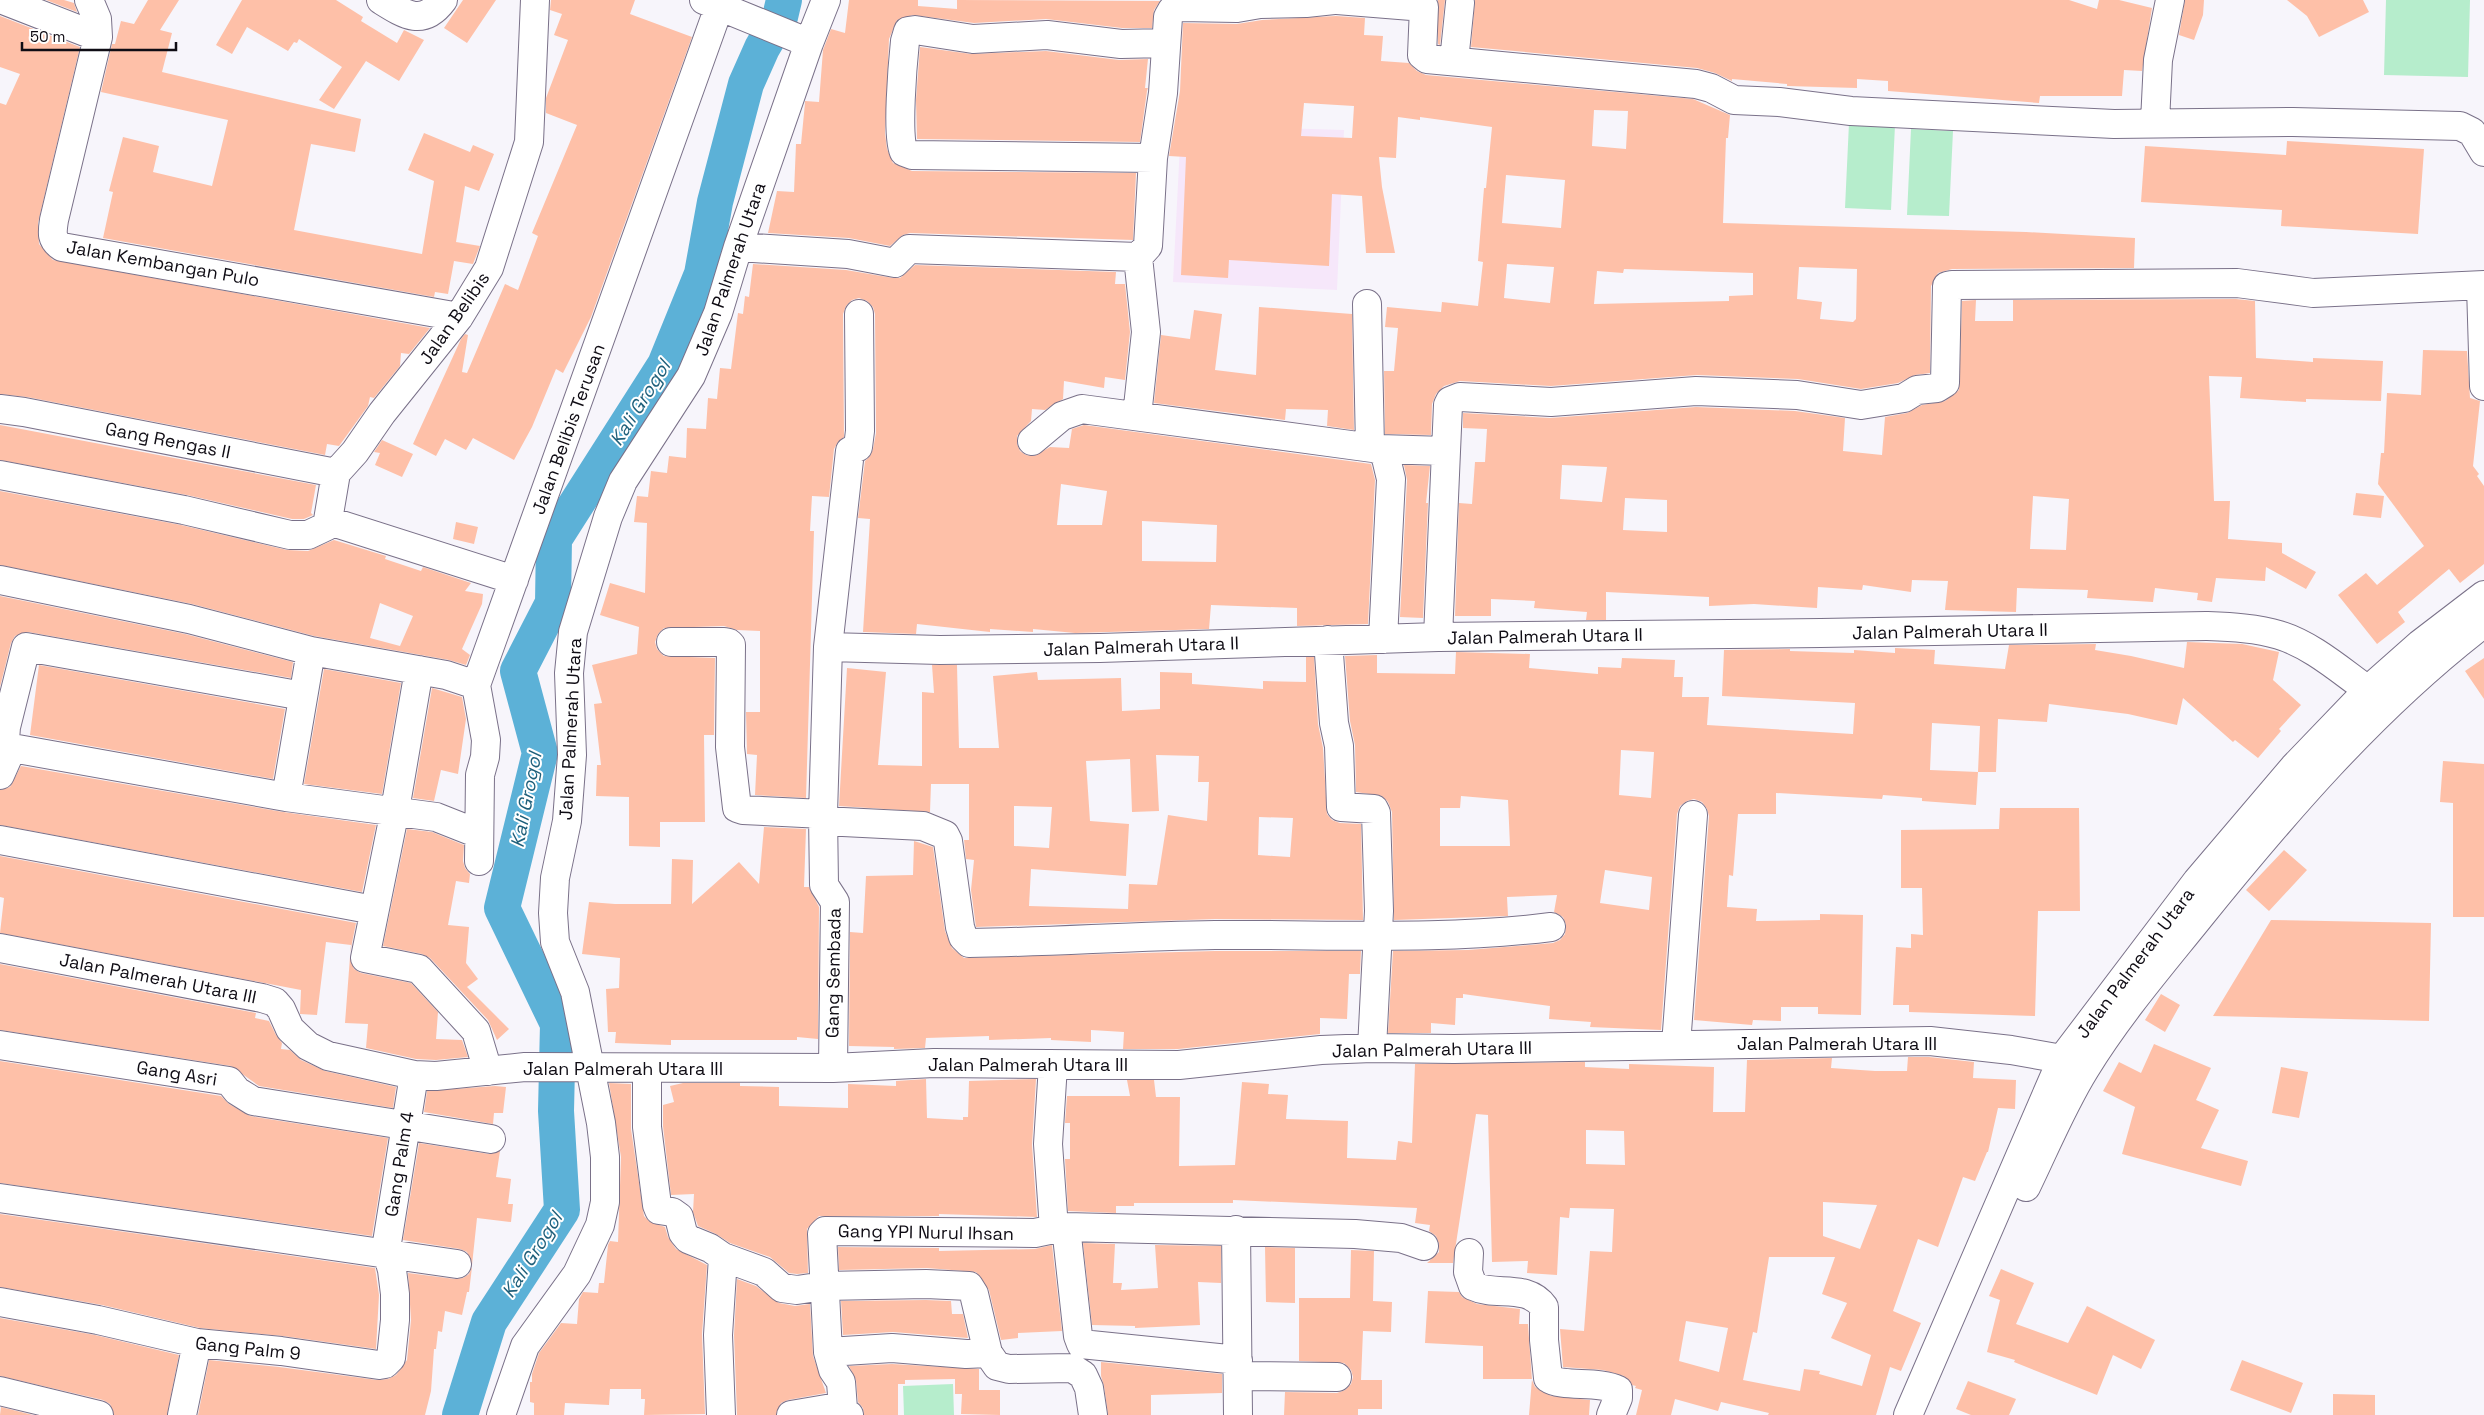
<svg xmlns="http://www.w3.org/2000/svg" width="2484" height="1415" font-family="'Space Grotesk',sans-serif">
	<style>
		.medical { fill: #f6e7fa }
		.green { fill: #b6edcc }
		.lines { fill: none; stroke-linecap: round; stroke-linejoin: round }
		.river { stroke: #5cb1d7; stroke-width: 36 }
		.building { fill: #fec0a8; fill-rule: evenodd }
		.minor-casing { stroke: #7a7189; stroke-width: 30 }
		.major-casing { stroke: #7a7189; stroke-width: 30 }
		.minor { stroke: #fff; stroke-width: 28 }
		.major { stroke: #fff; stroke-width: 28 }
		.labels { text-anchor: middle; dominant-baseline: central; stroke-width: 4; stroke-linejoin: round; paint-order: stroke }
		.street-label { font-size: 18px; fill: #0f0c14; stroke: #fff }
		.water-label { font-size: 19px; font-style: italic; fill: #1e5f7a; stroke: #fff }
	</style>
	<rect width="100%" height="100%" fill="#f7f5fb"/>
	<!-- medical -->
	<path class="medical" d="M1181,125L1344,130L1337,290L1173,282Z"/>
	<!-- green -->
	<path class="green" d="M2386,0H2470L2468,77L2384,75Z
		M1849,123L1895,125L1891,210L1845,208Z
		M1911,129L1953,131L1949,216L1907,215Z
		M953,1384L954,1415H904L903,1386Z"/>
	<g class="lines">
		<!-- river -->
		<path class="river" d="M460,1415L489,1322L562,1210L556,1111L558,1024L502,908L540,753L518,671L553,603L554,539L665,365L702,274L715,202L746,84L762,48L780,17L784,0"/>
	</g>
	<!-- building -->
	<path class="building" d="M46,0H64L74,3L77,12Z
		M148,0H179L160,30L172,33L162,72L361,119L355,152L311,144L294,230L422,254L434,181L408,170L424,133L470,152L473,145L494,154L479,191L465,186L456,242L480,246L473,264L454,261L448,294L435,292L434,297L103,238L113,192L109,191L123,137L159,146L153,172L212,186L228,120L101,92L112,44H115L121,21L134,24Z
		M242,0H336L363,17L361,21L397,43L404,30L424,40L399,81L366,61L334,109L319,100L342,67L299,39L297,43L294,42L288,51L247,27L232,54L216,45Z
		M463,0H496L467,43L444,28Z
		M551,0H635L630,14L692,37L591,317L563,373L556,369L532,427L514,460L473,438L466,450L445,439L436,456L413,444L461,339L465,334L468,335L462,372L467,373L505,284L518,290L538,236L532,233L577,125L546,113V98L568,40L554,35L562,14L550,10Z
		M849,0H918V6L957,9V0L1160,1L1154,10L1152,28H1122L1046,19L974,23L913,15L897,20L889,39L885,133L887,149L893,163L912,171L1136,173L1133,240L910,233L903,235L890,246L849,238L768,233L777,191L794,192L796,144H801L805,103V101L819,102L823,50L831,29L845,33Z
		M1438,0H1445L1440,45L1438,44Z
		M1475,0H2069L2097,9L2099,0H2119L2152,8L2142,71L2124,70L2122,96H2040L2039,103L1888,91V81L1857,79V88L1787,86V84L1732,79V81L1715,73L1697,68L1471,47Z
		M2185,0H2204L2203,15L2194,40L2179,35Z
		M2287,0H2363L2369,12L2319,37L2307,16Z
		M0,16L80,47L38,223L39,244L53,260L430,328L409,354L401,353L400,366L374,398L370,397L368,406L339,446L327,444L325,455L27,397L0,394V103L6,105L20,74L0,67Z
		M1336,16L1365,18L1364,35L1383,36L1381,61L1409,63L1417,71L1426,75L1693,99L1730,115L1728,138H1726L1723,223L2026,232L2135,238L2134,268L1952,269L1938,273L1931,286L1930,373L1915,375L1898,383L1861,389L1798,379L1697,375L1551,386L1460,381L1444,386L1436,394L1432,404L1431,435L1385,434L1384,371H1394L1398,328L1385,327L1387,307L1441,312L1442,302L1478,306L1483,262L1478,261L1484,188H1486L1492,127L1420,117V120L1398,117L1396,158L1379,157L1382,187L1395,253H1366L1362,196L1332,194L1329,266L1229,260L1228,278L1181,275L1186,157L1169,156L1180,91L1183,23L1237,24L1262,20ZM1304,103L1354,106L1352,138L1301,136ZM1594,110L1628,111L1626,149L1592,146ZM1506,175L1565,180L1561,228L1502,223ZM1507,264L1554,267L1550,303L1504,298ZM1799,267L1857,269L1856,319L1853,322L1820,319L1822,302L1797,299ZM1624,269L1753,273V295L1729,296V301L1594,304L1597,271L1623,273Z
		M920,47L971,54L1046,51L1119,60L1148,59L1145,88H1148L1147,91L1140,142L917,139L916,100Z
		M2287,141L2424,149L2418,234L2281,226L2282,210L2141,202L2145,146L2286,155Z
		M753,264L846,270L893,278H900L915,265L1116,272L1115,284H1125L1130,332L1125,380L1105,377L1104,388L1064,381L1063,399L1045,410L1032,409L1031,421L1017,436V444L1020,451L1026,455L1034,456L1050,447L1069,448L1072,429L1084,425L1371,464L1375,480L1368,624L1297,626V608L1211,605L1209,629L1075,633L1033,629V632L990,629V632L917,624L916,634L863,632L870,519L858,518L865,461L870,456L873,449L876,433L875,314L873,307L867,301L859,298L852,300L846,306L843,314L844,437L838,442L834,449L829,497L812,496L810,531H814L806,798L755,795L757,755L747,754L746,712H760V631L737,630L724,626L664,628L658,634L655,642L657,649L664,656L715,658L714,735H704L705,822H660V847L629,846V797L596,796L597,765H601L594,704L602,703L592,665L637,654L639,627L600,615L610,583L645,593L647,523L634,522L637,496L648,497L651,471L667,473L669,456L686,458L687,428L706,429L708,398L717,399L720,368L731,369L738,313L743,314L745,296L749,297ZM1061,484L1107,491L1102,525H1057ZM1142,521L1217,525L1216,562L1142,561Z
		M2236,299L2255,301L2256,358L2313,362V358L2383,361L2381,401L2306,399V402L2240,398L2242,377L2209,376L2214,501H2230L2228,539L2282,543V553L2316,572L2306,589L2266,567L2265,581L2216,578L2212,602L2197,600L2198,593L2155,588L2153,602L2087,598L2088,590L2017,588L2016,612L1945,610L1948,581L1912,580L1911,592L1863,585L1862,590L1818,587L1817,608L1754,604L1709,606V597L1606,592V620H1586L1587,612L1534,608L1535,601L1491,599V616H1455L1459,503L1472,504L1475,462H1485L1487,429L1463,428V413L1550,418L1696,407L1795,411L1845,418L1843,451L1882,455L1885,417L1907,413L1922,405L1945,401L1959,390L1962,301L1976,300L1975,321H2013V300ZM1562,465L1607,467L1602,502L1560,499ZM2033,496L2069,499L2066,550L2030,549ZM1625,498L1667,500V532L1623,530Z
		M1259,307L1352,314L1354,430L1327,426L1328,410L1286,409L1285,420L1154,403L1161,335L1190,339L1194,310L1222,314L1215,370L1256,375Z
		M2423,350L2467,351L2470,398L2480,401L2473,466L2479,474L2477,476L2484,486V564L2460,583L2449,569L2398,612L2405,622L2377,644L2338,595L2366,573L2377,585L2424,546L2378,484L2381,453H2384L2387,393L2421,395Z
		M0,425L316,485L311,513L313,515L304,519H292L187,495L0,460Z
		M382,440L413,454L402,477L375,465L380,453L374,452Z
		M1404,465L1430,466L1426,503H1428L1423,618L1400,617L1407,480Z
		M0,491L181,525L287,550L308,551L334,540L386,556L385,559L421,571L423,567L471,583L465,591L483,594L482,604L462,649L470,655L466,665L449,660L314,636L192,604L0,565ZM380,603L413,616L400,646L370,638Z
		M2356,493L2384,496L2381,518L2353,515Z
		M456,522L478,527L474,544L453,539Z
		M0,596L185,634L293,662L291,678L28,632L15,636L11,643L0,687Z
		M2187,642L2242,644L2279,652L2273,680L2301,705L2279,729L2281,731L2258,758L2235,740L2233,742L2183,698L2177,725L2128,714L2049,704L2047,722L1998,719L1996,772H1978L1976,805L1922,801V798L1883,795L1882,799L1776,793V814H1738L1733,876L1729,875L1727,907L1757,909L1756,921L1820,920V914L1863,915L1861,1015L1818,1014V1007H1781V1021L1753,1020L1752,1025L1694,1020L1709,816L1707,809L1702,802L1694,799L1687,801L1680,806L1677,814L1661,1030L1590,1027L1591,1022L1549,1019L1550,1006L1463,994V998H1456L1455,1025L1431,1023V1033H1388L1393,951L1468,950L1553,943L1560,940L1565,934L1566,925L1563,917L1554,912L1557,895L1507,897L1508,916L1394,920L1392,812L1388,802L1382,796L1356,792L1355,745L1350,721L1345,656L1377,655V673L1455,674L1456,652L1530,654L1529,668L1598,674V667L1621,668L1622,658L1675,660L1674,677H1683L1682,697H1709L1707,725L1853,734L1855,703L1722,696L1724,650L1790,649V651L1854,653V650L1895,653V648L1935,650L1934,664L2005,669L2009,645L2096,644L2095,650L2131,656L2184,668ZM1932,723L1980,726L1978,772L1930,770ZM1621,750L1654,752L1651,798L1619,795ZM1461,796L1508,800L1510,846H1440V808H1460ZM1605,870L1652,877L1649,910L1600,903Z
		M1306,657H1314L1318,724L1323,748L1327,814L1332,820L1340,823L1361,824L1363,920L1215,919L976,927L971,890L974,860L966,859L964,840H969V784H931L930,812L839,806L847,668L886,672L878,765L922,766V692L934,693L932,665H957L959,748H999L993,676L1037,672L1038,680L1121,678L1122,711L1160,709V672L1192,673V684L1263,689V681L1306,682ZM1156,755L1199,756L1198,782H1209L1207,821L1168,815L1157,885L1129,884L1128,909L1029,906L1031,869L1126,876L1129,824L1090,821L1086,761L1130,759L1132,812L1159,811ZM1014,806L1052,807L1049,848L1014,846ZM1259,817L1293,818L1290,857L1258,855Z
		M2484,658V699L2465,671Z
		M39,665L285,709L273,779L30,735Z
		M324,669L401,683L382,794L304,784Z
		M432,688L462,697L466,719L458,774L441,770L434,801L413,798Z
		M2443,761L2484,764V917H2453V803L2440,802Z
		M21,766L283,812L376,825L362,892L0,825V790L10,787Z
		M2000,808H2079L2080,911H2038L2035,1016L1909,1012V1005H1893L1896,947L1911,948V934L1923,935L1922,888H1901V830L1999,829Z
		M764,827L806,829L804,887H809L819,907L818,1039L797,1037V1040H671V1045L615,1043L616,1032H608L606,989L619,988L620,958L582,954L589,902L615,904H671L672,859L693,860L692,904L739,862L759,884Z
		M407,829L432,832L464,845L463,861L465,868L470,874L469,883L456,881L448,925L469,927L466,963L478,979L467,987L509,1029L497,1040L488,1020L430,958L422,954L383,946Z
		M914,841L933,847L945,931L952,948L964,958L1215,951H1361L1360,974H1349L1347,1019L1320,1018V1034L1178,1049H1123L1124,1032L1091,1030V1042L1051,1040V1038L989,1040V1036L926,1038L925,1048L894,1049V1047L849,1046L850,932L863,933L866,876L913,875Z
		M2284,850L2307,870L2269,911L2246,890Z
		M0,856L356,923L350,953L351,945L326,942L317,1015L300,1014L301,990L0,933L4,898L0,897Z
		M2271,920L2431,923L2429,1021L2213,1016Z
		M350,957L354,969L361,973L411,983L438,1012L436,1039L462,1040L468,1057L436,1060L416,1059L366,1048L368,1024L345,1023Z
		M0,964L256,1013L255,1018L269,1021L276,1035L282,1043L281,1049L290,1050L301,1060L325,1071L396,1087L393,1108L259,1086L231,1066L0,1030Z
		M2161,994L2180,1005L2165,1032L2145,1020Z
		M2154,1044L2211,1068L2196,1100L2219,1110L2201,1148L2248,1161L2241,1186L2122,1154L2135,1107L2103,1091L2119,1062L2141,1073Z
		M1908,1057H1929L1974,1062L1973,1078L2016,1080L2015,1109L1998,1108L1988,1152H1987L1975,1181L1963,1177L1938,1247L1918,1239L1893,1311L1921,1323L1901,1371L1890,1367L1876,1415H1768L1769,1413L1721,1402L1718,1411L1675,1399L1671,1415H1636L1642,1390L1635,1388L1636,1386L1632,1385L1624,1376L1603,1370L1563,1367L1560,1329L1584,1331L1590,1251L1612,1252L1614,1209L1570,1208L1569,1218L1560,1217L1557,1275L1527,1273L1528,1261L1492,1262L1488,1115L1476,1114L1453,1263H1427L1439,1252V1244L1436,1236L1429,1231L1430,1225L1415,1223L1417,1208L1233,1200V1203H1134V1206H1116V1213L1068,1211L1065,1159H1070V1123H1065L1067,1096H1130L1127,1080H1154L1156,1097H1180L1179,1166L1235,1165L1242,1082L1269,1084L1268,1094L1288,1095L1286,1119L1348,1121L1347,1158L1396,1160L1398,1141L1412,1143L1415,1064L1585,1062V1067L1629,1069V1064L1714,1067L1713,1112H1745L1747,1060L1832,1058L1831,1068L1875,1071H1907ZM1586,1130L1624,1131L1625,1165L1586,1164ZM1823,1202L1877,1205L1860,1249L1823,1236ZM1769,1257H1835L1822,1294L1847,1303L1831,1338L1871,1355L1862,1386L1819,1374L1820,1371L1804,1369L1800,1391L1743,1380L1753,1332L1757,1333ZM1686,1321L1728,1328L1719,1372L1679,1361Z
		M0,1061L221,1096L229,1104L250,1116L388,1138L372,1236L0,1183Z
		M2281,1067L2308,1072L2299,1118L2272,1113Z
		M926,1079L927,1118L963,1120V1117H968L969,1081L1036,1079L1032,1145L1037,1217L939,1214V1216H819L807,1229L808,1273L797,1274L789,1273L770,1257L730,1243L716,1234L698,1226L693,1212L694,1194L671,1195L663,1126V1105L674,1102L670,1086L683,1083H740V1086L779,1087V1106L848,1108V1084L896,1086V1081Z
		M609,1083L631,1084V1129L644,1216L650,1222L665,1227L668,1237L676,1249L707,1265L702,1334L705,1414L644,1415L645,1399H641V1389H610L609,1405L565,1403L564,1415H534V1403L530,1402V1382H532V1374L539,1353L561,1323L577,1324L579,1299L583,1292L598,1293L599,1283H604L608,1245L610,1241L618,1242L621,1157Z
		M495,1086L506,1087L503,1113H494L493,1124L424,1112L427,1091Z
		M419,1143L489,1154L500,1151L496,1177L511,1179L508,1204H513L511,1222L477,1218L472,1265L467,1252L460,1249L403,1240Z
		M0,1214L375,1268L379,1295L376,1349L283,1336L200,1328L102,1305L0,1287Z
		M1083,1243L1115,1244L1113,1283H1122L1121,1290L1158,1288L1155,1245L1221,1246V1283L1198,1282L1200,1325L1135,1328V1326L1092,1325Z
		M1052,1245L1062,1331L1018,1333V1338L1001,1340L989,1290L976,1272L927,1268L839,1270L838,1247L939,1248V1251L1035,1249Z
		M1265,1247L1295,1248V1303L1266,1302Z
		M1351,1250L1374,1251L1373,1301L1392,1302L1391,1332L1363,1331L1361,1380H1382V1409H1358V1415H1284L1285,1392L1337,1393L1345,1390L1351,1384L1353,1377L1351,1370L1344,1363L1299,1361V1298H1350Z
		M472,1267L469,1292H467L462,1315L445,1311L442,1332L438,1331L436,1349H434L431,1391L425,1415H198L209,1360L279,1367L377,1380L388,1379L396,1375L407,1360L411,1320L408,1273L455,1279L463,1278L469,1274Z
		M2001,1269L2034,1283L2016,1324L2068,1343L2087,1306L2155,1340L2141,1369L2113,1355L2097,1395L2014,1362L2015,1360L1987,1352L2000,1300L1989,1296Z
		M737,1279L756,1286L779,1303L795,1306L810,1304L813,1356L826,1393L788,1400L781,1403L776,1415H737L734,1335Z
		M1428,1291L1459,1292L1462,1297L1477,1304L1520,1309L1519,1324H1528L1532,1380L1535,1387L1551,1396L1590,1400L1589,1415H1529L1532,1379H1483V1346L1425,1343Z
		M926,1300L951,1301L952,1314H963L968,1338L893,1332L843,1335L841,1301Z
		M0,1318L95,1335L179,1355L167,1415H114L110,1404L103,1400L0,1376Z
		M2242,1360L2303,1383L2291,1413L2230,1390Z
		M1101,1362L1222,1374V1393L1151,1395V1415H1108L1104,1386L1101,1376Z
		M892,1364L979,1369V1390H1000V1415L961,1414L962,1394H955V1379L905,1380V1384H898V1415H864L863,1408L858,1402L856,1380L849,1366Z
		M1968,1381L2016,1399L2009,1415H1971L1956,1409Z
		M2333,1394L2375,1395V1415H2333Z
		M1,1407L33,1415H0Z"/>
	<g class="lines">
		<!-- minor casing -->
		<g class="minor-casing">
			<path id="minor" d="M3,0L98,37
				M89,0L97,19L98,37L54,220C52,233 51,240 62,247L459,317
				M381,0C405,15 423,27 443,0
				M704,0L809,43
				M1337,0L1424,7L1422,55L1427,59L1696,84L1711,88L1734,100L1779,102L1851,111L2114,124L2293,122L2460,126L2472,132L2484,152
				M1454,61L1460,3
				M2155,122L2158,60L2170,0
				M1153,158L912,155L904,152C896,140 903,60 905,41L908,31L915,30L973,39L1047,35L1121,44L1166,43
				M738,247L848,254L895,263L909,249L1138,257L1148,246L1153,158L1163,93L1168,17L1172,10L1180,7L1237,8L1260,4L1306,3L1334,0
				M2481,286L2484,386
				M1367,304L1370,447
				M0,409L24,412L336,473
				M1137,416L1146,332L1138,257
				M1032,441L1062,416L1082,409L1380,449L1386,458L1391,479L1383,639
				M1380,449L1445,451
				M0,475L184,510L290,535H308L327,526L336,473L355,452L382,413L459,317L489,268L529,142L535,0
				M329,521L514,580
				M0,580L189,619L311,651L446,675L476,685
				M1438,637L1448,405L1450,401L1460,397L1551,402L1696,391L1797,395L1861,405L1904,398L1917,390L1937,388L1945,383L1947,286L1952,285L2237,283L2313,293L2484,285
				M1328,640L1334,723L1339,746L1341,807L1374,809L1376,813L1379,911L1372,1048
				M671,642H724L729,643L731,645L730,747L737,808L743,810L823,814
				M828,647L940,650L1100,648L1438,637L1821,633L2206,626C2230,627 2257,628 2279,635C2312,645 2341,671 2368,690
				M419,670L395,810L365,958L419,969L476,1031L488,1071
				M303,696L26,647L6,727L5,740L12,748L286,797L436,817L479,834
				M0,775L12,748
				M286,797L311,651
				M823,821L923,826L945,835L948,841L960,927L963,937L969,943C1051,942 1133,936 1215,935C1327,934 1440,941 1551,927
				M0,840L374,910
				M479,861L480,775L485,757L486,740L476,685L719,7
				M0,948L262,998L275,1002L281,1009L290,1029L308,1046L328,1056L414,1075L436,1076L525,1067L833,1068L934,1063L1179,1065L1321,1050L1372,1048L1454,1049L1930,1041L2011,1050L2062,1059L2083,1069
				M0,1045L229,1081L237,1091L253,1101L491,1139
				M1676,1045L1693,815
				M833,1068L835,902L824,885L823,814L828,647L850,451L858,447L860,431L859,314
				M647,1069V1127L657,1205L659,1210L672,1212L679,1217L683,1233L688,1239L710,1248L723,1257L764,1272L782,1288L797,1290L824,1286L926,1284L969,1286L974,1294L988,1353L997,1366L1009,1369L1072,1368L1083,1375L1089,1388L1093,1415
				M0,1198L457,1264
				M1236,1230L1238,1415
				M1469,1253L1468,1272L1473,1286C1496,1297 1527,1283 1544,1307V1340L1548,1378C1562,1388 1598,1380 1618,1390V1398L1611,1415
				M0,1302L98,1320L197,1343L281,1351L379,1365L385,1364L391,1358L395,1320V1294L392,1270L386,1249L414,1075
				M828,1352L833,1370L841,1382L843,1409
				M988,1353L966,1354L892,1348L828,1352L822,1234L825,1231L1035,1233L1054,1229L1048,1144L1053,1065
				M1238,1360L1081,1344L1078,1336L1066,1227L1355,1234L1401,1238L1424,1246
				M1239,1376L1337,1377
				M0,1391L99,1415
				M182,1415L197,1343
				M501,1415L525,1346L577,1274L600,1225L605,1202V1157L601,1123L575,992L555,942L553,913L555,878L567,821L572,755L569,673L573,632L608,517L623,481L691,376L718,313L738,247L809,43L826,0
				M721,1415L718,1335L723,1257
				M791,1415L838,1407L849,1415"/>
		</g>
		<!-- major casing -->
		<g class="major-casing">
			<path id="major" d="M2026,1187C2045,1148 2062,1106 2085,1069C2117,1017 2156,971 2194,924C2281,816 2373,708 2484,623
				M1908,1415L2062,1059L2197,881L2294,767L2368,690L2420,644L2484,595"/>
		</g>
		<!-- minor -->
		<use href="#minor" class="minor"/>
		<!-- major -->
		<use href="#major" class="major"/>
	</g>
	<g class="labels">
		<!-- street labels -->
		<g class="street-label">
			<text transform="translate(163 263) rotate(10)">Jalan Kembangan Pulo</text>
			<text transform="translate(730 269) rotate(-71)">Jalan Palmerah Utara</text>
			<text transform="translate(454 318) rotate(-55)">Jalan Belibis</text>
			<text transform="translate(568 429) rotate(-70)">Jalan Belibis Terusan</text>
			<text transform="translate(168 440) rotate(11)">Gang Rengas II</text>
			<text transform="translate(1950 631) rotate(-1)">Jalan Palmerah Utara II</text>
			<text transform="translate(1545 636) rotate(-1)">Jalan Palmerah Utara II</text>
			<text transform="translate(1141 646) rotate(-2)">Jalan Palmerah Utara II</text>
			<text transform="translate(570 729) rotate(-87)">Jalan Palmerah Utara</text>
			<text transform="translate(2135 963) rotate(-53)">Jalan Palmerah Utara</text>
			<text transform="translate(833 973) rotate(-89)">Gang Sembada</text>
			<text transform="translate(158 978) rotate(11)">Jalan Palmerah Utara III</text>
			<text x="1837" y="1043">Jalan Palmerah Utara III</text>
			<text transform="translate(1432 1049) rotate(-1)">Jalan Palmerah Utara III</text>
			<text x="1028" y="1064">Jalan Palmerah Utara III</text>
			<text x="623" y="1068">Jalan Palmerah Utara III</text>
			<text transform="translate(177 1073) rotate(9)">Gang Asri</text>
			<text transform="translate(399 1164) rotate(-81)">Gang Palm 4</text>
			<text transform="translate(926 1232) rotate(1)">Gang YPI Nurul Ihsan</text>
			<text transform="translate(248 1348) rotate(6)">Gang Palm 9</text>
		</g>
		<!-- water labels -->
		<g class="water-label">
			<text transform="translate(640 403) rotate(-58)">Kali Grogol</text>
			<text transform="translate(526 800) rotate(-79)">Kali Grogol</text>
			<text transform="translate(532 1255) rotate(-58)">Kali Grogol</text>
		</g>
	</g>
	<!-- scale -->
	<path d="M22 42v8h154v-8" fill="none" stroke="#0f0c14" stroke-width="2.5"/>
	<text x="30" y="42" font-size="15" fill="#0f0c14" stroke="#ffffff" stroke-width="4" paint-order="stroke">50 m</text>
</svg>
